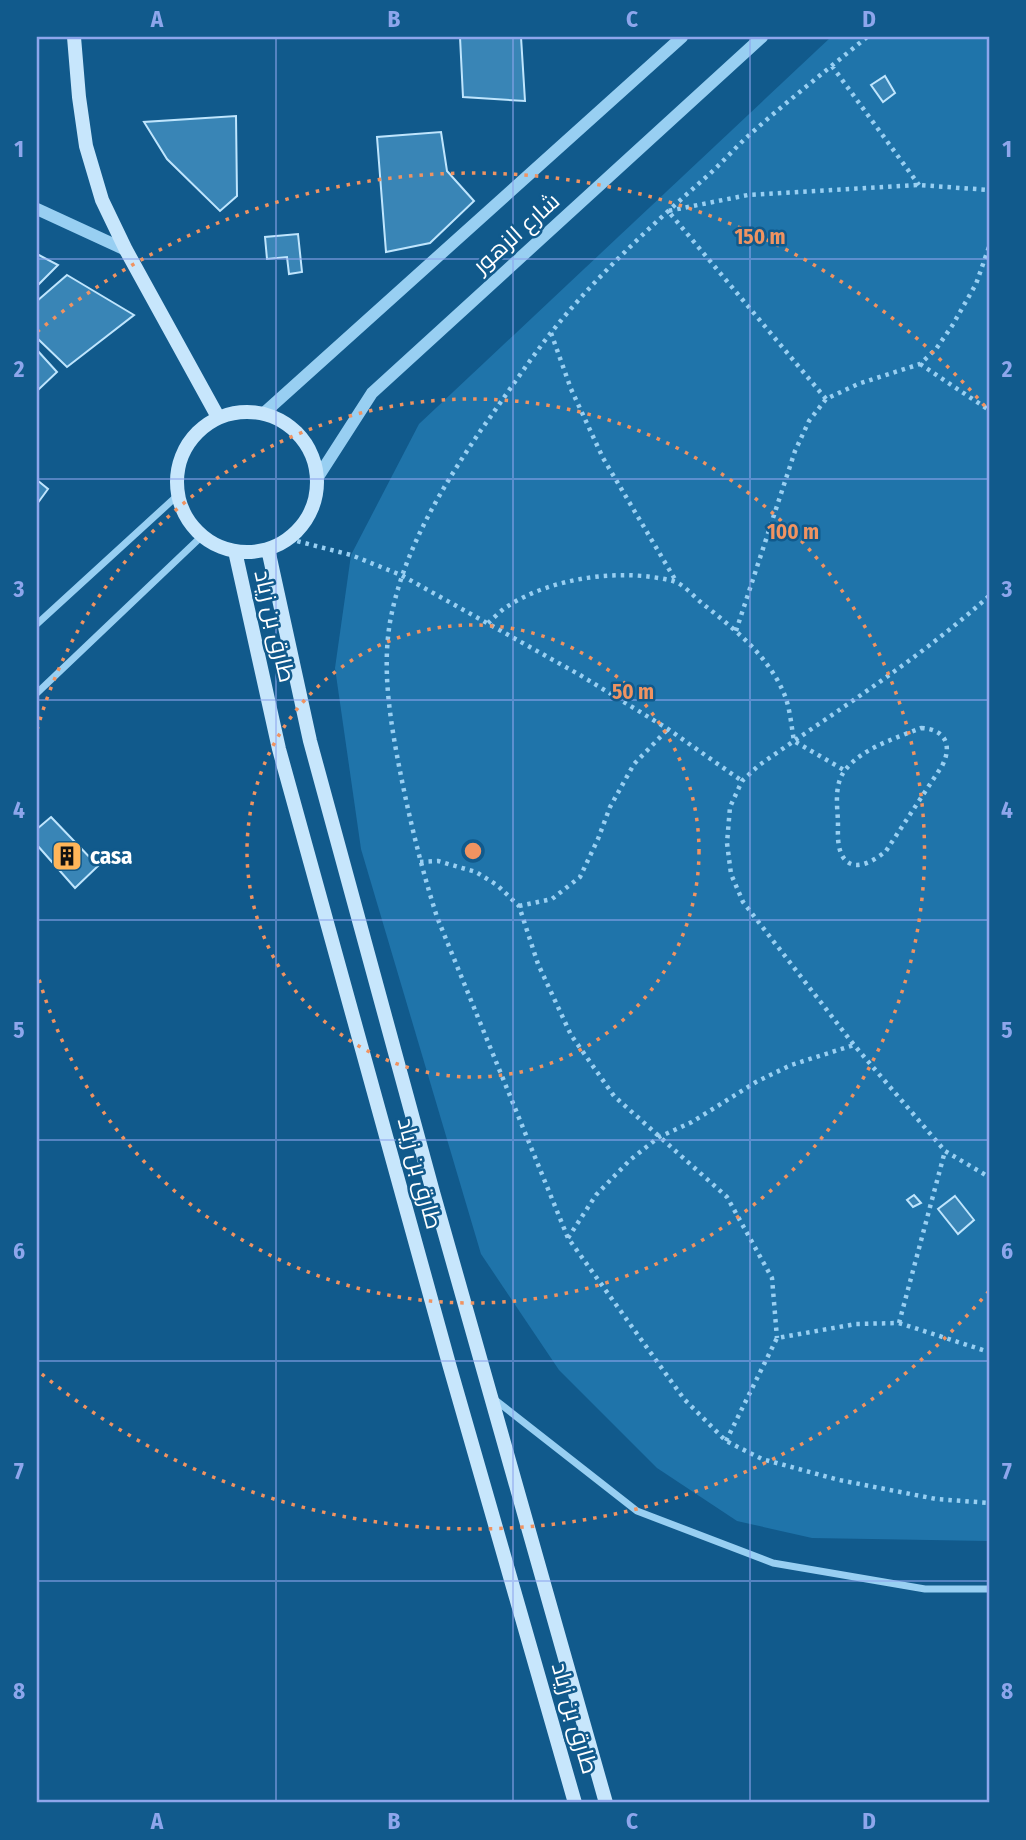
<svg xmlns="http://www.w3.org/2000/svg" width="1026" height="1840" font-family="'Fira Sans Condensed',Cairo,sans-serif">
	<style>
		.green { fill: #1f74aa }
		.building { fill: #3985b6; stroke: #bfe5fd; stroke-width: 2 }
		.lines { fill: none; stroke-linecap: round; stroke-linejoin: round }
		.path { stroke: #98cff2; stroke-width: 4.5; stroke-dasharray: 3.5 5; stroke-linecap: butt }
		.minor { stroke: #98cff2; stroke-width: 7 }
		.tertiary { stroke: #98cff2; stroke-width: 12 }
		.secondary { stroke: #c7e6fc; stroke-width: 14 }
		.grid { fill: none; stroke: #8ea6ec; stroke-width: 2; stroke-opacity: 0.55 }
		.ring { fill: none; stroke: #f09361; stroke-width: 3.5; stroke-dasharray: 3.5 7 }
		.labels { text-anchor: middle; dominant-baseline: central; stroke-width: 5; stroke-linejoin: round; paint-order: stroke }
		.street-label { font-size: 23px; fill: #fff; stroke: #115a8c }
		.poi-label { font-size: 23px; font-weight: bold; fill: #fff; stroke: #115a8c; text-anchor: start }
		.centre { fill: #f09361; stroke: #115a8c; stroke-width: 3.5 }
		.ring-label { font-size: 21px; text-anchor: middle; font-weight: bold; fill: #f09361; stroke: #115a8c; stroke-width: 5; stroke-linejoin: round; paint-order: stroke }
		.neatline { fill: none; stroke: #8ea6ec; stroke-width: 2.5 }
		.grid-label { font-size: 23px; text-anchor: middle; font-weight: bold; fill: #8ea6ec }
	</style>
	<rect width="100%" height="100%" fill="#115a8c"/>
	<!-- green -->
	<path class="green" d="M831,37H989V1541L812,1538L737,1521L657,1468L559,1370L481,1254L361,849L335,668L351,555L419,424Z"/>
	<!-- building -->
	<path class="building" d="M460,37H521L525,101L463,97Z
		M885,76L895,93L883,102L871,85Z
		M236,116L237,196L220,211L167,159L144,122Z
		M441,132L447,171L474,201L430,243L386,252L377,137Z
		M298,234L302,272L289,274L287,257L267,259L265,237Z
		M37,254L58,265L37,286Z
		M67,275L134,315L67,367L37,338V301Z
		M37,350L57,372L37,391Z
		M37,480L48,489L37,504Z
		M51,817L98,866L75,888L37,845V829Z
		M914,1195L921,1203L913,1207L907,1200Z
		M955,1196L974,1220L958,1234L938,1209Z"/>
	<g class="lines">
		<!-- path -->
		<path class="path" d="M867,37C827,70 786,102 747,137C733,150 720,165 705,178C651,226 595,277 550,334C526,365 504,398 481,430C441,489 403,551 390,622C382,670 390,719 399,766C409,817 421,867 437,917L568,1238L684,1399L726,1441L762,1459L839,1480L936,1499L989,1503
			M832,66L919,185
			M551,333L571,389L603,458L676,581
			M920,364L989,410
			M826,399L668,211L748,195L919,185L989,190
			M289,539L351,555L401,575L580,675L668,729L742,781
			M989,596C918,660 836,711 758,766L742,781L730,807L727,843L731,874L743,902L854,1045L945,1151L989,1177
			M488,623C494,618 501,610 508,606C553,577 622,568 673,581C684,584 694,597 703,604C733,628 765,653 782,689C790,705 791,724 794,741L844,770
			M736,631L795,451L809,421L826,399L858,384L920,364L936,349L952,326L976,284L989,247
			M921,728C945,729 953,745 942,766L886,851C873,862 850,875 841,853C837,844 838,831 838,821C837,804 834,783 846,769C863,748 896,738 921,728Z
			M420,862L438,861L476,872L497,885L519,906L538,964L571,1035L614,1096L727,1197L772,1278L777,1338
			M519,906L552,899L580,877L598,839L610,807L634,764L668,729
			M568,1238L596,1195L630,1160L659,1137L692,1122L756,1082L791,1065L854,1045
			M899,1323L945,1151
			M726,1441L777,1338L856,1324L899,1323L989,1352"/>
		<!-- minor -->
		<path class="minor" d="M37,624L178,495
			M37,693L202,536
			M494,1399L637,1511L773,1563L925,1589H989"/>
		<!-- tertiary -->
		<path class="tertiary" d="M37,209L126,250
			M264,413L682,37
			M318,477L372,393L762,37"/>
		<!-- secondary -->
		<path class="secondary" d="M74,37L79,97L86,146L102,200L126,250L218,417
			M177 482a70 70 0 1 1 140 0a70 70 0 1 1-140 0Z
			M268,549L310,741L433,1192L606,1803
			M235,551L279,749L449,1364L575,1803"/>
	</g>
	<!-- grid -->
	<path class="grid" d="M276,37V1803M513,37V1803M750,37V1803M37,259H989M37,479H989M37,700H989M37,920H989M37,1140H989M37,1361H989M37,1581H989"/>
	<!-- distance rings -->
	<g class="ring">
		<circle cx="473" cy="851" r="226"/>
		<path d="M37 730A452 452 0 1 1 37 972"/>
		<path d="M989 1291A678 678 0 0 1 37 1370M37 332A678 678 0 0 1 989 411"/>
	</g>
	<!-- icons -->
	<defs>
		<g id="building-square" transform="scale(1.575)"><rect x="-9" y="-9" width="18" height="18" rx="4" fill="#ffb559" stroke="#115a8c"/><path d="M-4-6H4V6H1V3H-1V6H-4ZM-2.5-4.3h1.7v1.8h-1.7ZM.8-4.3h1.7v1.8H.8ZM-2.5-1h1.7V.8h-1.7ZM.8-1h1.7V.8H.8Z" fill="#111"/></g>
	</defs>
	<g fill-rule="evenodd">
		<use href="#building-square" x="67" y="856"/>
	</g>
	<g class="labels">
		<!-- street labels -->
		<g class="street-label">
			<text transform="translate(516 233) rotate(-42)">شارع الزهور</text>
			<text transform="translate(275 626) rotate(77)">طارق بن زياد</text>
			<text transform="translate(420 1173) rotate(75)">طارق بن زياد</text>
			<text transform="translate(575 1718) rotate(74)">طارق بن زياد</text>
		</g>
		<!-- poi labels -->
		<g class="poi-label">
			<text x="90" y="856">casa</text>
		</g>
	</g>
	<circle cx="473" cy="851" r="10" class="centre"/>
	<g class="ring-label">
		<text x="760" y="244">150 m</text>
		<text x="793" y="539">100 m</text>
		<text x="633" y="699">50 m</text>
	</g>
	<!-- border -->
	<rect width="1026" height="1840" fill="none" stroke="#115a8c" stroke-width="77"/>
	<rect x="38" y="38" width="950" height="1763" class="neatline"/>
	<g class="grid-label">
		<text x="157" y="27">A</text>
		<text x="394" y="27">B</text>
		<text x="632" y="27">C</text>
		<text x="869" y="27">D</text>
		<text x="19" y="157">1</text>
		<text x="1007" y="157">1</text>
		<text x="19" y="377">2</text>
		<text x="1007" y="377">2</text>
		<text x="19" y="597">3</text>
		<text x="1007" y="597">3</text>
		<text x="19" y="818">4</text>
		<text x="1007" y="818">4</text>
		<text x="19" y="1038">5</text>
		<text x="1007" y="1038">5</text>
		<text x="19" y="1259">6</text>
		<text x="1007" y="1259">6</text>
		<text x="19" y="1479">7</text>
		<text x="1007" y="1479">7</text>
		<text x="19" y="1699">8</text>
		<text x="1007" y="1699">8</text>
		<text x="157" y="1829">A</text>
		<text x="394" y="1829">B</text>
		<text x="632" y="1829">C</text>
		<text x="869" y="1829">D</text>
	</g>
</svg>
